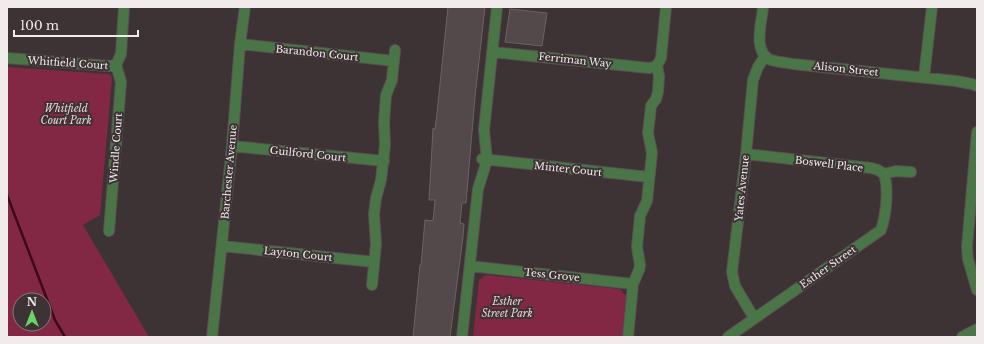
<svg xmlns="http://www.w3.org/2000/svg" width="984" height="344" font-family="'Libre Baskerville',serif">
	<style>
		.green { fill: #822844; fill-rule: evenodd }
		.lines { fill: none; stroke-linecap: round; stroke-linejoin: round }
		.stream { stroke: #3b0a1a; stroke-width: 2.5 }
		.building { fill: #53494b; stroke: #6c6264 }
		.minor-casing { stroke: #5a5052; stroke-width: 12 }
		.minor { stroke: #497547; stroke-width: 10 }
		.labels { text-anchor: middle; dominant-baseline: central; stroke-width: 4; stroke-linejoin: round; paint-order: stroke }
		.street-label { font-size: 10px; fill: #f1ebec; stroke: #3d3335 }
		.park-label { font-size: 10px; font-style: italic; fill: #eed2d7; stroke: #3d3335 }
	</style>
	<rect width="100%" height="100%" fill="#3d3335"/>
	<!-- green -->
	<path class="green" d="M7,67L109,74L112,78L100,215L83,225L149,337H7ZM20,300H44V324H20Z
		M486,275L620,289L626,296L622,337H473L479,280Z"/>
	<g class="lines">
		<!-- stream -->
		<path class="stream" d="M7,195L55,320L65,337"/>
	</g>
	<!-- building -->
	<path class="building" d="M448,7H485L475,97L466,203H462L460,223L464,224L463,237L450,337H413L420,265H421L425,220L433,221L435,200H429L432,147L433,128L435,129L437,113Z
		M510,9L547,13L542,46L505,42Z"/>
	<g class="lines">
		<!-- minor casing -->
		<g class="minor-casing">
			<path id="minor" d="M763,7C762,22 752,52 771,60C778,62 786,63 793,64L956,81L972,84L977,86
				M240,44L394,61
				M492,52L649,68C656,67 658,65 661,58L666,7
				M7,58L108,66L116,65L121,54L124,7
				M924,77L932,7
				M977,132L967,247L968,259L977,290
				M232,146L384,161
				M746,154L871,168L878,170L884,174
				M482,159L649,177
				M884,174L896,171L911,172
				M109,231L121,82L116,65
				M222,246L374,262
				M470,266L633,284
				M372,285L376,244L374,214L376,198L381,180L385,145L384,122L386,95L392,80L395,50
				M754,318L735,286L732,272L746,154L753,80L758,67L765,56
				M212,337L232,146L240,44L245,7
				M462,337L478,189L487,160L484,130L497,7
				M628,337L633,284L639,270L640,265L637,247L640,216L647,201L652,153L648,133L651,106L656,99L658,92L659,77L657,65
				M728,337L881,230C886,215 889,189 884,174
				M962,337L977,329"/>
		</g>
		<!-- minor -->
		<use href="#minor" class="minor"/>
	</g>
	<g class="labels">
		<!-- street labels -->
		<g class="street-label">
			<text transform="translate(317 53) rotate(6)">Barandon Court</text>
			<text transform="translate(575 60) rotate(6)">Ferriman Way</text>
			<text transform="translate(68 63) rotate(4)">Whitfield Court</text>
			<text transform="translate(846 69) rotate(6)">Alison Street</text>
			<text transform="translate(116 148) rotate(-86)">Windle Court</text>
			<text transform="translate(308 154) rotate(6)">Guilford Court</text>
			<text transform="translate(829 164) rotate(7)">Boswell Place</text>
			<text transform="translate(568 169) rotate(6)">Minter Court</text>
			<text transform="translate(229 172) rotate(-85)">Barchester Avenue</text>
			<text transform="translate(742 188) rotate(-84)">Yates Avenue</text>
			<text transform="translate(298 254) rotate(6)">Layton Court</text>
			<text transform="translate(828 267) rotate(-35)">Esther Street</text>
			<text transform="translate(552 275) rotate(6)">Tess Grove</text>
		</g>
		<!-- park labels -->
		<g class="park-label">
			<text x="66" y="108">Whitfield<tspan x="66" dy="12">Court Park</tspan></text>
			<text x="507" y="301">Esther<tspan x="507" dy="12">Street Park</tspan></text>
		</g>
	</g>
	<!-- border -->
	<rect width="984" height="344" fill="none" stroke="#f1ebec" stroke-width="16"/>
	<!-- north arrow -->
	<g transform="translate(32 312)"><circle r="19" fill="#3d3335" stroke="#857d7e"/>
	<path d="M0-3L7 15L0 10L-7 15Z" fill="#68d465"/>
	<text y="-6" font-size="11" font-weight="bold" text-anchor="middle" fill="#f1ebec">N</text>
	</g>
	<!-- scale -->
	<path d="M14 30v6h124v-6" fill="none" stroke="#f1ebec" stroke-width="2"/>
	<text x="20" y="30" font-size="12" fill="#f1ebec" stroke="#3d3335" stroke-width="3" paint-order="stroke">100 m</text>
</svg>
